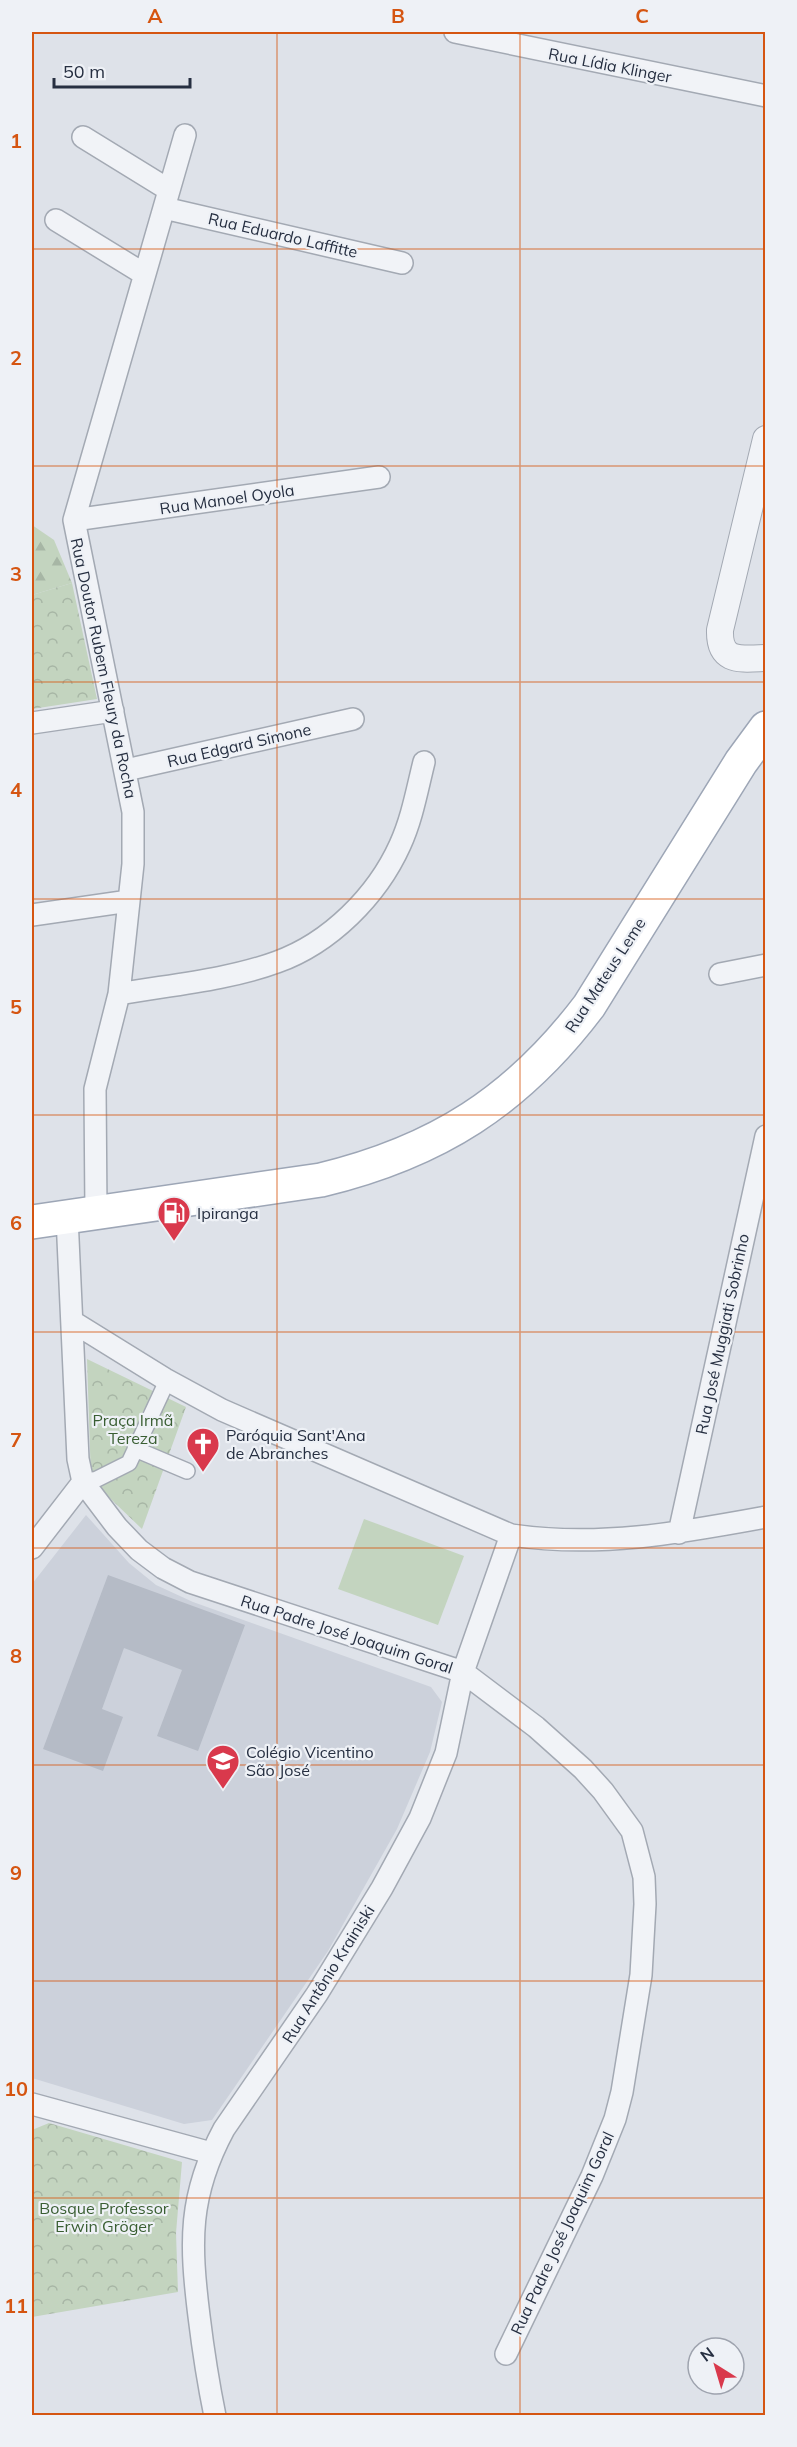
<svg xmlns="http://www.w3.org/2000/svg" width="797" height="2447" font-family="Mulish,sans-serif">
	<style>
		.built { fill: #ccd1db }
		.forest { fill: url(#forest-firs) }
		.park { fill: url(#park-crowns) }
		.pitch { fill: #c3d4bf }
		.building { fill: #b5bbc6 }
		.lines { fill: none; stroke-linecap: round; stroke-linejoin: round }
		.pedestrian-casing { stroke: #a3a9b3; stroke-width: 18 }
		.minor-casing { stroke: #a3a9b3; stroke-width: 24 }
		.tertiary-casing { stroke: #a3a9b3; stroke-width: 28 }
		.primary-casing { stroke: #9da6b6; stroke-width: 36 }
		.pedestrian { stroke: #f1f3f7; stroke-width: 15 }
		.minor { stroke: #f1f3f7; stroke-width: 21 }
		.tertiary { stroke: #f1f3f7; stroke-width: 26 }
		.primary { stroke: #fff; stroke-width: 33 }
		.grid { fill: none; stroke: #d55511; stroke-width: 1.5; stroke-opacity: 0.55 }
		.labels { text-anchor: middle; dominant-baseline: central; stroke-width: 4.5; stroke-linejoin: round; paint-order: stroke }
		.street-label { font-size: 16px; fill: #262f41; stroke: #eef1f6 }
		.poi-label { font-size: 16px; fill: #262f41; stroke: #eef1f6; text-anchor: start }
		.park-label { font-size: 16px; fill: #395e32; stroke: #eef1f6 }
		.neatline { fill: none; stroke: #d55511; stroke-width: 2 }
		.grid-label { font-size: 20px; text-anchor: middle; font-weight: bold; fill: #d55511 }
	</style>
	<defs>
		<pattern id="forest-firs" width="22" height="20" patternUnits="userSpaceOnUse" patternTransform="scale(1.5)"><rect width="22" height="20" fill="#c3d4bf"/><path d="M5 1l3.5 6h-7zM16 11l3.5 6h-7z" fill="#a7b6a5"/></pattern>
		<pattern id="park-crowns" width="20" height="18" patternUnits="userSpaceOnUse" patternTransform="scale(1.5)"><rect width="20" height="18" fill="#c3d4bf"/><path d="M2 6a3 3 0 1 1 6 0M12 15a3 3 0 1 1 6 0" fill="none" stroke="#a7b6a5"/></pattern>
	</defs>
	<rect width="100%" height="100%" fill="#dee2e9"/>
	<!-- built -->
	<path class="built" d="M86,1515L129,1563L156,1585L193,1602L431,1687L442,1702L430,1752L397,1829L328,1951L212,2120L184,2124L32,2078V1584Z"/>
	<!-- forest -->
	<path class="forest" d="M32,525L54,540L72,583L32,595Z"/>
	<!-- park -->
	<path class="park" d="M72,583L97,699L32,709V595Z
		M87,1359L186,1407L142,1529L91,1480Z
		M49,2123L182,2162L176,2233L178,2292L32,2317V2130Z"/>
	<!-- pitch -->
	<path class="pitch" d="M364,1519L464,1556L438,1625L338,1589Z"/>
	<!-- building -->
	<path class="building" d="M108,1575L245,1625L198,1751L157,1736L182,1670L124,1648L102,1709L123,1717L103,1771L43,1749Z"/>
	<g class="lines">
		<!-- pedestrian casing -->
		<g class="pedestrian-casing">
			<path id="pedestrian" d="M135,1449L187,1471
				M83,1482L97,1479L129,1463L167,1381"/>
		</g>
		<!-- minor casing -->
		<g class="minor-casing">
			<path id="minor" d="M455,32L766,96
				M83,137L169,190
				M164,208L402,263
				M56,220L144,274
				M74,520L379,477
				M32,723L113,711
				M126,770L353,719
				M32,915L129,901
				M720,974L766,965
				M119,994C170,985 228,980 277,962C330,943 377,896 400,845C412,819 417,790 424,762
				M96,1213L95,1089L119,994L133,864V812L74,520L185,135
				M67,1217L78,1459L83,1482L117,1527L139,1550L163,1568L190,1582L463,1672L536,1727L583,1769L603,1791L632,1831L644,1877L645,1904L641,1975L622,2092L615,2119L592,2176L506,2354
				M73,1322L165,1379L222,1410L511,1535C599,1548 679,1533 766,1517
				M679,1533L766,1136
				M32,1548L83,1482
				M32,2104L211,2153
				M215,2416C208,2382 203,2349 199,2316C190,2243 188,2196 224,2129L317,1994L382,1888L420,1818L446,1753L463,1672L511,1535"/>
		</g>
		<!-- tertiary casing -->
		<g class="tertiary-casing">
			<path id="tertiary" d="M766,439L720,630C719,663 740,659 766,658"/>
		</g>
		<!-- primary casing -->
		<g class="primary-casing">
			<path id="primary" d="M32,1222L321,1180C437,1152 517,1101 589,1006L741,762L766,728"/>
		</g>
		<!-- pedestrian -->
		<use href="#pedestrian" class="pedestrian"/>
		<!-- minor -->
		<use href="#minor" class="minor"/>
		<!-- tertiary -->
		<use href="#tertiary" class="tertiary"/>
		<!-- primary -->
		<use href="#primary" class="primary"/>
	</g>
	<!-- grid -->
	<path class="grid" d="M277,32V2416M520,32V2416M32,249H766M32,466H766M32,682H766M32,899H766M32,1115H766M32,1332H766M32,1548H766M32,1765H766M32,1981H766M32,2198H766"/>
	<!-- icons -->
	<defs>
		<g id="fuel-pin" transform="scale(1.725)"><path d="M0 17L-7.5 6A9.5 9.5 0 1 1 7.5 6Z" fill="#d9394c" stroke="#eef1f6"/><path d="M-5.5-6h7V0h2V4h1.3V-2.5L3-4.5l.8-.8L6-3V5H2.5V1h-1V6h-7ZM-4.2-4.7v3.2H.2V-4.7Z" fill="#fff"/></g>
		<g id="church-pin" transform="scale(1.725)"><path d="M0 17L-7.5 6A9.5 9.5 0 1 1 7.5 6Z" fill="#d9394c" stroke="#eef1f6"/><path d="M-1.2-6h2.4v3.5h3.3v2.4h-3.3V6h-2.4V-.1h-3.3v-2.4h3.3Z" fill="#fff"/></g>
		<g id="school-pin" transform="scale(1.725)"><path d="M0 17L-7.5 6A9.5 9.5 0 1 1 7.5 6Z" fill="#d9394c" stroke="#eef1f6"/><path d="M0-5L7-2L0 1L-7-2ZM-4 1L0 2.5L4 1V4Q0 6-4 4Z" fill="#fff"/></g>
	</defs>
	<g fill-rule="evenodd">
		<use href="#fuel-pin" x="174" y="1213"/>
		<use href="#church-pin" x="203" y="1444"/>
		<use href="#school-pin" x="223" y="1761"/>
	</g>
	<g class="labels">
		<!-- street labels -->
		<g class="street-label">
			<text transform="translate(610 65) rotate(11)">Rua Lídia Klinger</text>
			<text transform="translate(283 235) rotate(13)">Rua Eduardo Laffitte</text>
			<text transform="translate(227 499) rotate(-8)">Rua Manoel Oyola</text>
			<text transform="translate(104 668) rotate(78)">Rua Doutor Rubem Fleury da Rocha</text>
			<text transform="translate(239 745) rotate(-13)">Rua Edgard Simone</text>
			<text transform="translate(605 975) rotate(-57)">Rua Mateus Leme</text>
			<text transform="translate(722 1334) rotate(-78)">Rua José Muggiati Sobrinho</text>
			<text transform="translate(347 1634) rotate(18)">Rua Padre José Joaquim Goral</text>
			<text transform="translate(328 1974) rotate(-58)">Rua Antônio Krainiski</text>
			<text transform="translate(562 2233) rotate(-65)">Rua Padre José Joaquim Goral</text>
		</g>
		<!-- poi labels -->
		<g class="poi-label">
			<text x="197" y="1213">Ipiranga</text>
			<text x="226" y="1435">Paróquia Sant'Ana<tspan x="226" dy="18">de Abranches</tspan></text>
			<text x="246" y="1752">Colégio Vicentino<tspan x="246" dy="18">São José</tspan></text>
		</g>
		<!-- park labels -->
		<g class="park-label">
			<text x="133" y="1420">Praça Irmã<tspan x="133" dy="18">Tereza</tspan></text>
			<text x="104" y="2208">Bosque Professor<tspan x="104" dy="18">Erwin Gröger</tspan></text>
		</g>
	</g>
	<!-- border -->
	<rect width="797" height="2447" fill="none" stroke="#eef1f6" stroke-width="66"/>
	<!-- north arrow -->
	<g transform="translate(716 2366) rotate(323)"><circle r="28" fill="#eef1f6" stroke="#9ea3ae" stroke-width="1.5"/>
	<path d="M0-4.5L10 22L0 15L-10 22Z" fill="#d9394c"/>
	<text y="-9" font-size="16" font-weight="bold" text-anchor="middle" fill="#262f41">N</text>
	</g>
	<!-- scale -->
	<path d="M54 78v9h136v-9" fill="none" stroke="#262f41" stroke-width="3"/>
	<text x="63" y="78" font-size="18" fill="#262f41" stroke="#eef1f6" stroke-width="4.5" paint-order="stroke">50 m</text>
	<rect x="33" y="33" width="731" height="2381" class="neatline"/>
	<g class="grid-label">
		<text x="155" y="23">A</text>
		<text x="398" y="23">B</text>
		<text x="642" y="23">C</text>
		<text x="16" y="148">1</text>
		<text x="16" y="365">2</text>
		<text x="16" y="581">3</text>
		<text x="16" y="797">4</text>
		<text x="16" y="1014">5</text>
		<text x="16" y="1230">6</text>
		<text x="16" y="1447">7</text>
		<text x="16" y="1663">8</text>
		<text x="16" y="1880">9</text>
		<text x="16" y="2096">10</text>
		<text x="16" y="2313">11</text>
	</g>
</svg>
